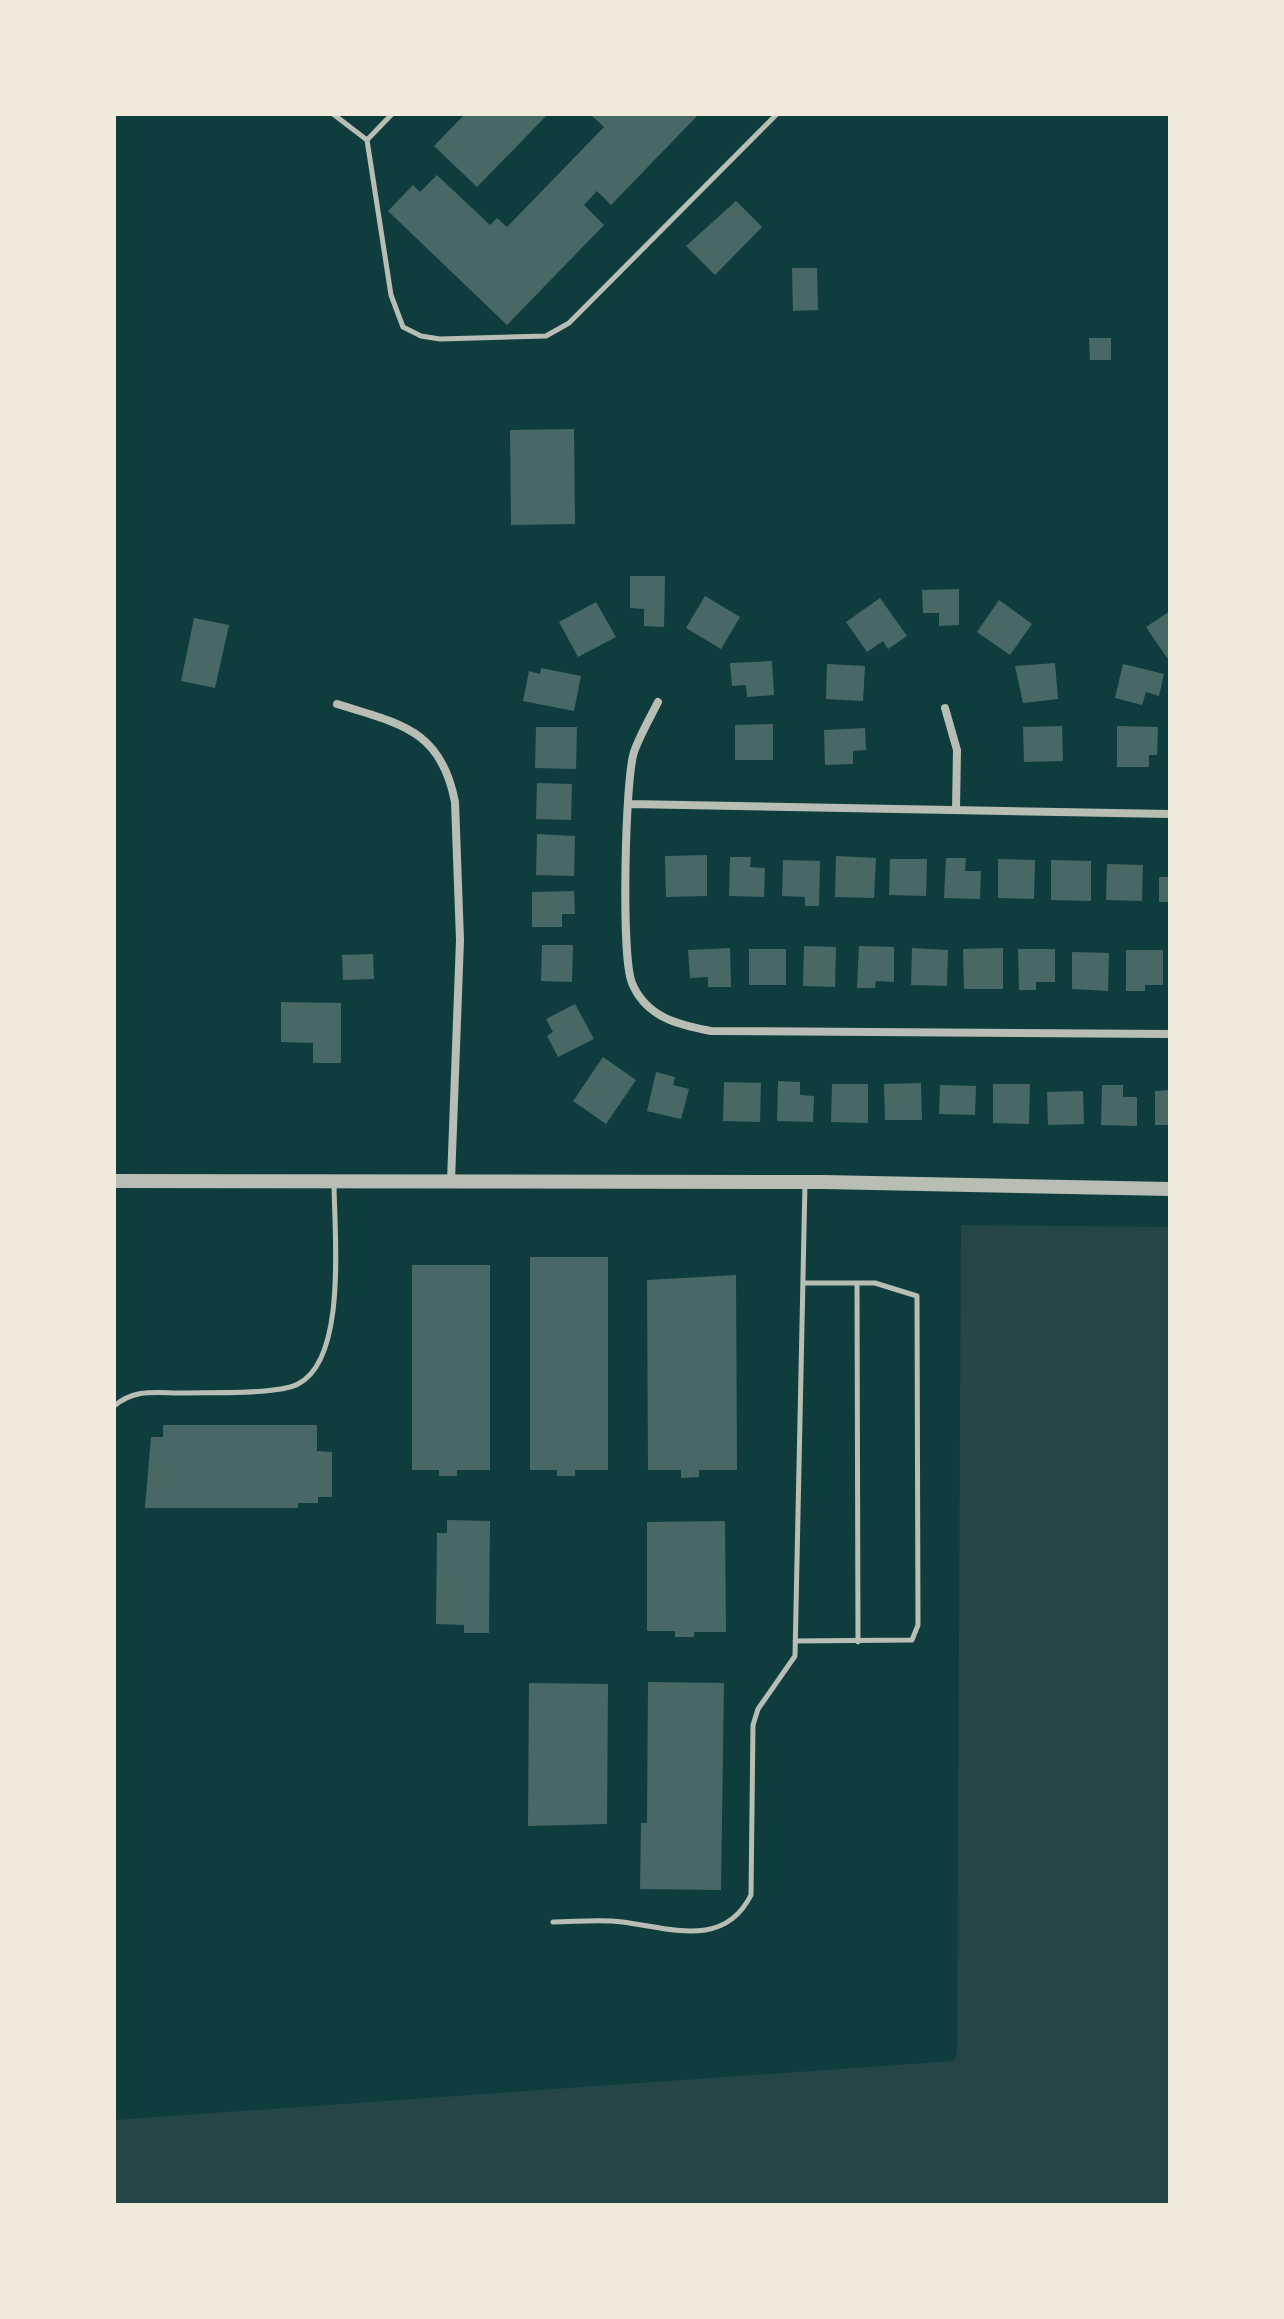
<svg xmlns="http://www.w3.org/2000/svg" width="1284" height="2319" font-family="'Open Sans',sans-serif">
	<style>
		.green { fill: #244646 }
		.building { fill: #486865 }
		.lines { fill: none; stroke-linecap: round; stroke-linejoin: round }
		.service { stroke: #b8beb3; stroke-width: 5 }
		.minor { stroke: #b8beb3; stroke-width: 8 }
		.tertiary { stroke: #b8beb3; stroke-width: 14 }
	</style>
	<rect width="100%" height="100%" fill="#0f3d3e"/>
	<!-- green -->
	<path class="green" d="M961,1225L1170,1227V2205H114V2120L954,2061L957,2053Z"/>
	<!-- building -->
	<path class="building" d="M465,114H548L477,187L434,146Z
		M590,114H699L611,205L597,191L584,205L604,225L507,325L388,211L413,185L420,192L437,175L490,225L497,218L507,227L604,127Z
		M736,201L762,227L715,275L686,246Z
		M792,268H817L818,310L793,311Z
		M1089,338H1111V360H1090Z
		M574,429L575,524L511,525L510,430Z
		M630,576H665L664,627L644,626V609L630,608Z
		M959,589V625L939,626V613H923L922,590Z
		M705,596L740,617L721,649L686,628Z
		M880,598L907,636L888,649L883,641L867,652L846,622Z
		M999,600L1032,624L1010,655L977,632Z
		M596,602L616,637L578,657L559,622Z
		M1170,611V656L1167,658L1146,627Z
		M194,618L229,625L215,688L181,681Z
		M772,661L774,695L747,697L746,685L732,686L730,663Z
		M1055,663L1058,699L1023,703L1015,666Z
		M827,664L865,666L863,701L826,699Z
		M1123,664L1164,674L1159,696L1146,692L1142,705L1115,698Z
		M541,668L581,676L574,711L523,701L529,671L540,674Z
		M773,724V760H735V725Z
		M1062,726L1063,761L1024,762L1023,727Z
		M1117,726L1158,727L1157,755H1149V767H1117Z
		M536,727H577L576,769L535,768Z
		M865,728L866,750L853,751V764L825,765L824,730Z
		M537,783L572,784L571,820L536,819Z
		M537,834L575,836L574,876L536,875Z
		M707,855V896L666,897L665,856Z
		M836,856L876,858L874,898L835,897Z
		M730,857H751L750,867L765,868L764,897L729,896Z
		M946,858H966L965,871H981L980,899L944,898Z
		M890,859H927L926,896L889,895Z
		M998,859L1035,860L1034,899L998,898Z
		M783,860L820,861L819,906H805V897L782,896Z
		M1051,860L1091,861V901L1051,900Z
		M1107,864L1143,865L1142,901L1106,900Z
		M1159,877H1170V902H1159Z
		M574,891L575,914H562V927H532V892Z
		M542,945H573L572,982L541,981Z
		M804,946L836,947L835,987L803,986Z
		M859,946L894,947V982L876,981L875,988H857Z
		M730,948L731,987H708V977L690,978L688,950Z
		M912,948L948,950L947,986L911,985Z
		M1003,948V989H964L963,949Z
		M749,949H786V985H749Z
		M1018,949H1055V982H1036V990H1019Z
		M1126,950H1163V985H1145V991H1126Z
		M1072,952L1109,953L1108,991L1072,989Z
		M373,954L374,979L343,980L342,955Z
		M281,1002L341,1003V1063H313V1043L281,1042Z
		M575,1004L594,1039L558,1057L547,1036L553,1032L546,1019Z
		M603,1057L636,1080L606,1124L573,1101Z
		M656,1072L675,1077L673,1085L689,1089L681,1119L647,1111Z
		M778,1081L800,1082V1095L814,1096L813,1122L777,1121Z
		M724,1082L761,1083L760,1122L723,1121Z
		M921,1083L922,1120H885L884,1084Z
		M832,1084H868V1123L831,1122Z
		M993,1084H1030L1029,1124L993,1123Z
		M940,1085L976,1086L975,1115L939,1114Z
		M1102,1085H1123V1097H1137V1126L1101,1125Z
		M1170,1090V1125H1155V1091Z
		M1083,1091L1084,1124L1048,1125L1047,1092Z
		M530,1257H608V1470H575V1476H557V1470H530Z
		M412,1265H490V1470H457V1476H439V1470H412Z
		M736,1275L737,1470H699V1477L681,1478V1470H648L647,1280Z
		M163,1425H317V1451L332,1452V1497H318V1503H298V1508H145L151,1437H163Z
		M447,1520L490,1521L489,1633H464V1625L436,1624L437,1533H447Z
		M725,1521L726,1632H694V1637H675V1631H647V1522Z
		M648,1682L724,1683L721,1890L640,1889L641,1823H647Z
		M529,1683L608,1684L607,1824L528,1826Z"/>
	<g class="lines">
		<!-- service -->
		<path class="service" d="M333,114L367,140L391,295L403,327L421,336L440,339L546,336L569,323L777,114
			M367,140L392,114
			M857,1283L858,1642
			M114,1406C136,1388 156,1393 183,1393C209,1392 277,1395 298,1384C348,1359 334,1231 334,1182
			M795,1641L912,1640L918,1625L917,1296L875,1283H803
			M553,1922C575,1922 600,1919 622,1922C670,1928 724,1949 751,1895L753,1725L758,1709L795,1656L805,1183"/>
		<!-- minor -->
		<path class="minor" d="M658,702C650,718 640,735 634,752C625,779 621,957 632,983C646,1017 678,1025 711,1031L1170,1034
			M337,704C400,724 441,729 455,802L460,940L451,1181
			M945,708L957,750L956,810
			M629,804L1170,814"/>
		<!-- tertiary -->
		<path class="tertiary" d="M114,1181L824,1182L1170,1189"/>
	</g>
	<!-- border -->
	<rect width="1284" height="2319" fill="none" stroke="#f1e9da" stroke-width="232"/>
</svg>
